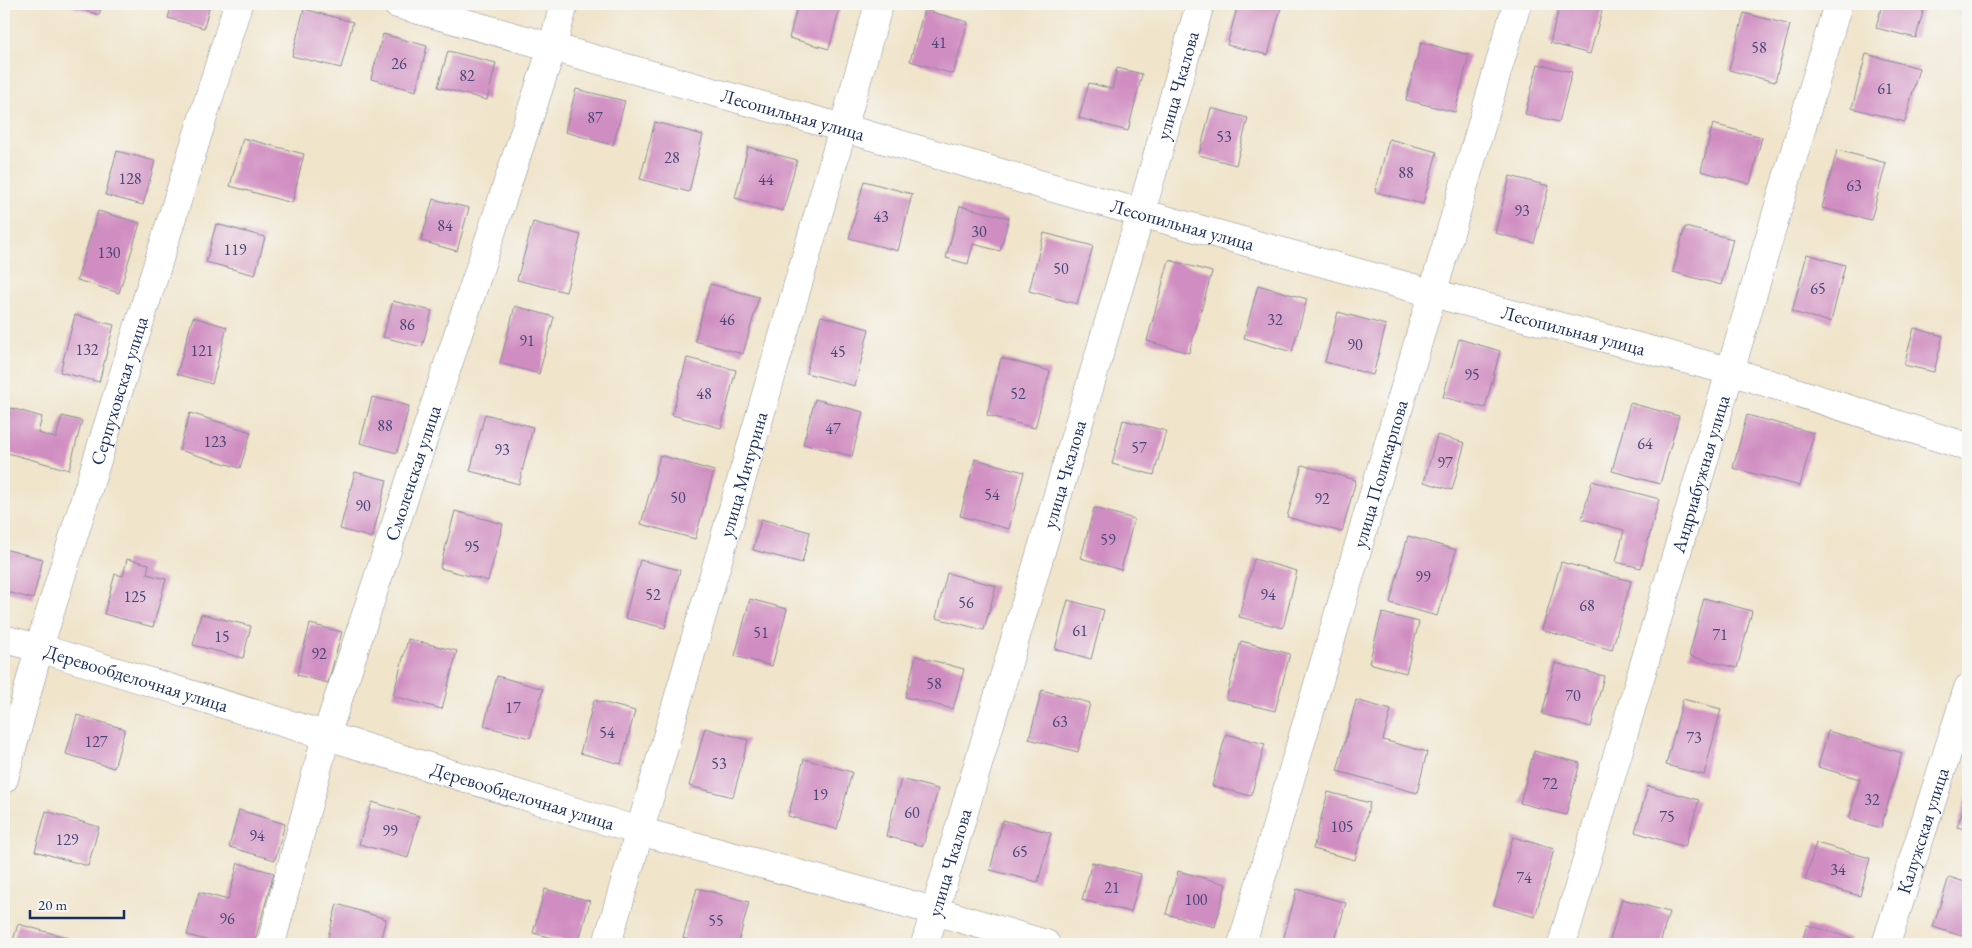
<svg xmlns="http://www.w3.org/2000/svg" width="1972" height="948" font-family="'EB Garamond',serif">
	<style>
		.building { fill: #d08dc1 }
		.lines { fill: none; stroke-linecap: round; stroke-linejoin: round }
		.minor-casing { stroke: #868a94; stroke-width: 29 }
		.minor { stroke: #fff; stroke-width: 28 }
		.labels { text-anchor: middle; dominant-baseline: central; stroke-width: 4; stroke-linejoin: round; paint-order: stroke }
		.number-label { font-size: 16px; fill: #484677 }
		.street-label { font-size: 19px; fill: #1b2f5e; stroke: #f6f6f2 }
	</style>
	<rect width="100%" height="100%" fill="#f6f6f2"/>
	<filter id="ink" filterUnits="userSpaceOnUse"><feTurbulence type="fractalNoise" baseFrequency=".02" numOctaves="2"/><feDisplacementMap in="SourceGraphic" scale="10" xChannelSelector="R" yChannelSelector="G"/><feConvolveMatrix kernelMatrix="1 2 1 2 8 2 1 2 1" color-interpolation-filters="sRGB"/></filter>
	<filter id="wash" filterUnits="userSpaceOnUse"><feTurbulence type="fractalNoise" baseFrequency=".0096" numOctaves="4" result="noise"/><feDisplacementMap in="SourceGraphic" scale="20" xChannelSelector="R" yChannelSelector="G"/><feGaussianBlur stdDeviation="1.12" result="paint"/><feColorMatrix in="noise" values="0 0 0 0 0 0 0 0 0 0 0 0 0 0 0 0 0 1.4 0 .05"/><feComposite in="paint" operator="in"/></filter>
	<g filter="url(#wash)">
		<rect width="100%" height="100%" fill="#f0e4ca"/>
		<g id="blocks">
			<!-- building -->
			<path class="building" d="M64,4H102L99,15Z
				M172,4H210L204,28L168,18Z
				M798,4H841L829,49L789,38Z
				M1238,4H1282L1268,55L1227,45Z
				M1560,4H1604L1590,54L1550,43Z
				M1882,4H1925L1916,38L1876,28Z
				M304,9L353,22L341,68L292,56Z
				M924,10L968,22L953,74L910,61Z
				M1744,13L1790,25L1775,82L1729,70Z
				M383,34L427,46L416,91L371,79Z
				M1421,42L1469,55L1455,112L1406,100Z
				M448,51L496,63L487,100L438,87Z
				M1866,54L1919,68L1905,122L1852,108Z
				M1538,64L1572,72L1559,122L1525,114Z
				M1117,68L1142,74L1128,131L1079,118L1089,83L1112,89Z
				M576,89L625,101L613,145L565,132Z
				M1211,108L1248,118L1236,165L1199,155Z
				M655,122L703,135L689,192L640,179Z
				M1713,124L1762,137L1750,184L1701,171Z
				M243,138L304,154L292,203L230,186Z
				M1389,139L1437,152L1423,204L1375,192Z
				M748,147L797,160L783,211L735,198Z
				M1837,150L1886,163L1871,220L1822,208Z
				M117,151L155,161L143,205L105,195Z
				M1510,176L1549,186L1534,243L1495,233Z
				M864,181L912,194L898,251L849,238Z
				M433,199L469,208L457,251L421,241Z
				M960,206L1009,218L1000,251L973,244L968,264L946,258Z
				M98,211L140,223L119,293L77,280Z
				M533,222L581,235L566,292L517,280Z
				M216,224L265,237L255,275L206,262Z
				M1685,227L1733,239L1721,285L1673,272Z
				M1044,233L1093,246L1077,304L1029,291Z
				M1807,254L1845,265L1831,322L1792,312Z
				M1169,260L1212,272L1189,353L1147,341Z
				M710,284L759,297L743,354L695,341Z
				M1258,285L1307,299L1292,352L1244,338Z
				M393,301L432,311L422,347L383,337Z
				M515,306L554,317L539,374L500,363Z
				M1338,312L1386,325L1373,375L1325,362Z
				M75,315L114,325L99,382L60,372Z
				M821,316L869,329L855,386L806,373Z
				M193,317L227,327L212,384L177,374Z
				M1914,328L1943,336L1934,372L1904,365Z
				M1459,339L1500,351L1485,408L1443,397Z
				M1968,348V369L1962,367Z
				M687,358L736,370L721,428L672,415Z
				M1001,358L1050,371L1035,428L987,415Z
				M372,397L409,406L397,453L360,443Z
				M815,399L863,412L852,456L803,444Z
				M1630,403L1679,416L1660,484L1612,471Z
				M11,408L42,417L38,433L56,438L62,416L82,421L69,470L4,452V436Z
				M190,413L251,432L240,468L179,450Z
				M485,414L533,427L519,484L470,471Z
				M1747,415L1814,433L1800,486L1733,468Z
				M1123,420L1166,431L1154,475L1112,464Z
				M1437,435L1465,443L1452,490L1424,482Z
				M660,455L714,471L695,539L641,524Z
				M975,459L1024,472L1009,529L960,516Z
				M1302,465L1356,480L1342,532L1287,517Z
				M355,472L387,480L372,538L340,529Z
				M1592,481L1659,499L1641,568L1616,562L1624,530L1582,519Z
				M1094,508L1134,519L1121,570L1081,558Z
				M455,511L503,524L488,581L440,568Z
				M761,519L810,532L802,563L753,550Z
				M1408,536L1456,550L1437,616L1390,603Z
				M4,549L43,559L33,599L4,591Z
				M127,559L149,564L147,574L166,579L153,627L104,614L115,574L123,576Z
				M1254,559L1297,571L1283,628L1239,617Z
				M640,560L680,570L665,628L625,618Z
				M1561,562L1631,581L1612,650L1542,630Z
				M947,573L996,586L984,630L936,618Z
				M1704,598L1752,611L1737,668L1689,656Z
				M750,599L787,609L772,666L735,656Z
				M1068,600L1104,610L1091,659L1055,649Z
				M1382,613L1419,622L1406,673L1369,663Z
				M201,614L251,626L243,658L193,645Z
				M310,624L342,632L328,683L297,675Z
				M408,639L457,651L442,709L393,696Z
				M1241,641L1290,654L1275,711L1226,699Z
				M916,656L964,669L953,709L905,697Z
				M1555,663L1604,676L1591,727L1542,714Z
				M497,676L543,689L530,738L484,726Z
				M1042,690L1090,703L1078,752L1029,739Z
				M1683,699L1721,709L1704,775L1666,765Z
				M594,700L635,711L621,764L580,753Z
				M1356,700L1391,710L1383,740L1427,752L1417,793L1337,771Z
				M77,715L125,729L114,768L66,754Z
				M705,728L748,740L733,797L689,786Z
				M1828,731L1902,753L1881,828L1849,819L1860,779L1818,767Z
				M1226,734L1265,744L1251,796L1212,786Z
				M1534,751L1580,763L1566,815L1520,803Z
				M804,759L852,772L837,829L788,816Z
				M901,779L938,789L923,846L886,836Z
				M1648,786L1699,800L1685,847L1635,832Z
				M1328,792L1370,803L1355,860L1313,849Z
				M1968,794V830L1957,827Z
				M372,802L419,816L408,858L359,844Z
				M239,810L285,824L275,860L229,847Z
				M46,811L99,827L88,866L35,851Z
				M1003,820L1051,833L1038,882L990,870Z
				M1513,837L1554,849L1535,917L1494,905Z
				M1816,843L1870,858L1860,896L1805,880Z
				M1092,862L1141,874L1131,912L1082,900Z
				M238,863L274,873L254,944H220L187,935L199,892L228,900Z
				M1178,871L1226,884L1215,927L1166,914Z
				M1949,877L1968,883V938L1933,927Z
				M697,888L749,902L738,944H705L683,938Z
				M545,889L590,901L578,944L533,933Z
				M1297,889L1346,903L1334,944H1282Z
				M1622,899L1669,912L1660,944H1609Z
				M337,904L386,919L379,944H326Z
				M18,924L69,938L67,944H12Z
				M1807,925L1851,938L1849,944H1801Z"/>
		</g>
	</g>
	<g filter="url(#ink)">
		<use href="#blocks" fill-opacity="0" stroke="#868a94" stroke-width="1"/>
		<g class="lines">
			<!-- minor casing -->
			<g class="minor-casing">
				<g id="minor">
					<path id="s1" d="M397,4L843,128L1141,213L1432,293L1730,371L1968,447"/>
					<path id="s2" d="M4,639L39,648L639,831L935,911L1046,944"/>
					<path id="s3" d="M4,779L39,648L238,4"/>
					<path id="s4" d="M271,944L326,736L552,48L564,4"/>
					<path id="s5" d="M607,944L879,4"/>
					<path id="s6" d="M925,944L1141,213L1200,4"/>
					<path id="s7" d="M1242,944L1517,4"/>
					<path id="s8" d="M1562,944L1838,4"/>
					<path id="s9" d="M1886,944L1968,688"/>
				</g>
			</g>
			<!-- minor -->
			<use href="#minor" class="minor"/>
		</g>
	</g>
	<g class="labels">
		<!-- number labels -->
		<g class="number-label">
			<text x="939" y="42">41</text>
			<text x="1759" y="47">58</text>
			<text x="399" y="63">26</text>
			<text x="467" y="75">82</text>
			<text x="1885" y="88">61</text>
			<text x="595" y="117">87</text>
			<text x="1224" y="136">53</text>
			<text x="672" y="157">28</text>
			<text x="1406" y="172">88</text>
			<text x="130" y="178">128</text>
			<text x="766" y="179">44</text>
			<text x="1854" y="185">63</text>
			<text x="1522" y="210">93</text>
			<text x="881" y="216">43</text>
			<text x="445" y="225">84</text>
			<text x="979" y="231">30</text>
			<text x="235" y="249">119</text>
			<text x="109" y="252">130</text>
			<text x="1061" y="268">50</text>
			<text x="1818" y="288">65</text>
			<text x="727" y="319">46</text>
			<text x="1275" y="319">32</text>
			<text x="407" y="324">86</text>
			<text x="527" y="340">91</text>
			<text x="1355" y="344">90</text>
			<text x="87" y="349">132</text>
			<text x="202" y="350">121</text>
			<text x="838" y="351">45</text>
			<text x="1472" y="374">95</text>
			<text x="704" y="393">48</text>
			<text x="1018" y="393">52</text>
			<text x="385" y="425">88</text>
			<text x="833" y="428">47</text>
			<text x="215" y="441">123</text>
			<text x="1645" y="443">64</text>
			<text x="1139" y="447">57</text>
			<text x="502" y="449">93</text>
			<text x="1445" y="462">97</text>
			<text x="992" y="494">54</text>
			<text x="678" y="497">50</text>
			<text x="1322" y="498">92</text>
			<text x="363" y="505">90</text>
			<text x="1108" y="539">59</text>
			<text x="472" y="546">95</text>
			<text x="1423" y="576">99</text>
			<text x="653" y="594">52</text>
			<text x="1268" y="594">94</text>
			<text x="135" y="596">125</text>
			<text x="966" y="602">56</text>
			<text x="1587" y="605">68</text>
			<text x="1080" y="630">61</text>
			<text x="761" y="632">51</text>
			<text x="1720" y="634">71</text>
			<text x="222" y="636">15</text>
			<text x="319" y="653">92</text>
			<text x="934" y="683">58</text>
			<text x="1573" y="695">70</text>
			<text x="513" y="707">17</text>
			<text x="1060" y="721">63</text>
			<text x="607" y="732">54</text>
			<text x="1694" y="737">73</text>
			<text x="96" y="741">127</text>
			<text x="719" y="763">53</text>
			<text x="1550" y="783">72</text>
			<text x="820" y="794">19</text>
			<text x="1872" y="799">32</text>
			<text x="912" y="812">60</text>
			<text x="1667" y="816">75</text>
			<text x="1342" y="826">105</text>
			<text x="390" y="830">99</text>
			<text x="257" y="835">94</text>
			<text x="67" y="839">129</text>
			<text x="1020" y="851">65</text>
			<text x="1838" y="869">34</text>
			<text x="1524" y="877">74</text>
			<text x="1112" y="887">21</text>
			<text x="1196" y="899">100</text>
			<text x="227" y="918">96</text>
			<text x="716" y="920">55</text>
		</g>
		<!-- street labels -->
		<g class="street-label">
			<text stroke="none"><textPath href="#s6" startOffset="895">улица Чкалова</textPath></text>
			<text stroke="none"><textPath href="#s1" startOffset="411">Лесопильная улица</textPath></text>
			<text stroke="none"><textPath href="#s1" startOffset="816">Лесопильная улица</textPath></text>
			<text stroke="none"><textPath href="#s1" startOffset="1221">Лесопильная улица</textPath></text>
			<text stroke="none"><textPath href="#s3" startOffset="405">Серпуховская улица</textPath></text>
			<text stroke="none"><textPath href="#s4" startOffset="492">Смоленская улица</textPath></text>
			<text stroke="none"><textPath href="#s5" startOffset="489">улица Мичурина</textPath></text>
			<text stroke="none"><textPath href="#s6" startOffset="490">улица Чкалова</textPath></text>
			<text stroke="none"><textPath href="#s7" startOffset="490">улица Поликарпова</textPath></text>
			<text stroke="none"><textPath href="#s8" startOffset="490">Андриабужная улица</textPath></text>
			<text stroke="none"><textPath href="#s2" startOffset="138">Деревообделочная улица</textPath></text>
			<text stroke="none"><textPath href="#s2" startOffset="542">Деревообделочная улица</textPath></text>
			<text stroke="none"><textPath href="#s9" startOffset="119">Калужская улица</textPath></text>
			<text stroke="none"><textPath href="#s6" startOffset="85">улица Чкалова</textPath></text>
		</g>
	</g>
	<!-- margin -->
	<rect width="1972" height="948" fill="none" stroke="#f6f6f2" stroke-width="20"/>
	<!-- scale -->
	<path d="M30 910v8h94v-8" fill="none" stroke="#1b2f5e" stroke-width="2.5"/>
	<text x="38" y="910" font-size="15" fill="#1b2f5e" stroke="#f6f6f2" stroke-width="4" paint-order="stroke">20 m</text>
</svg>
